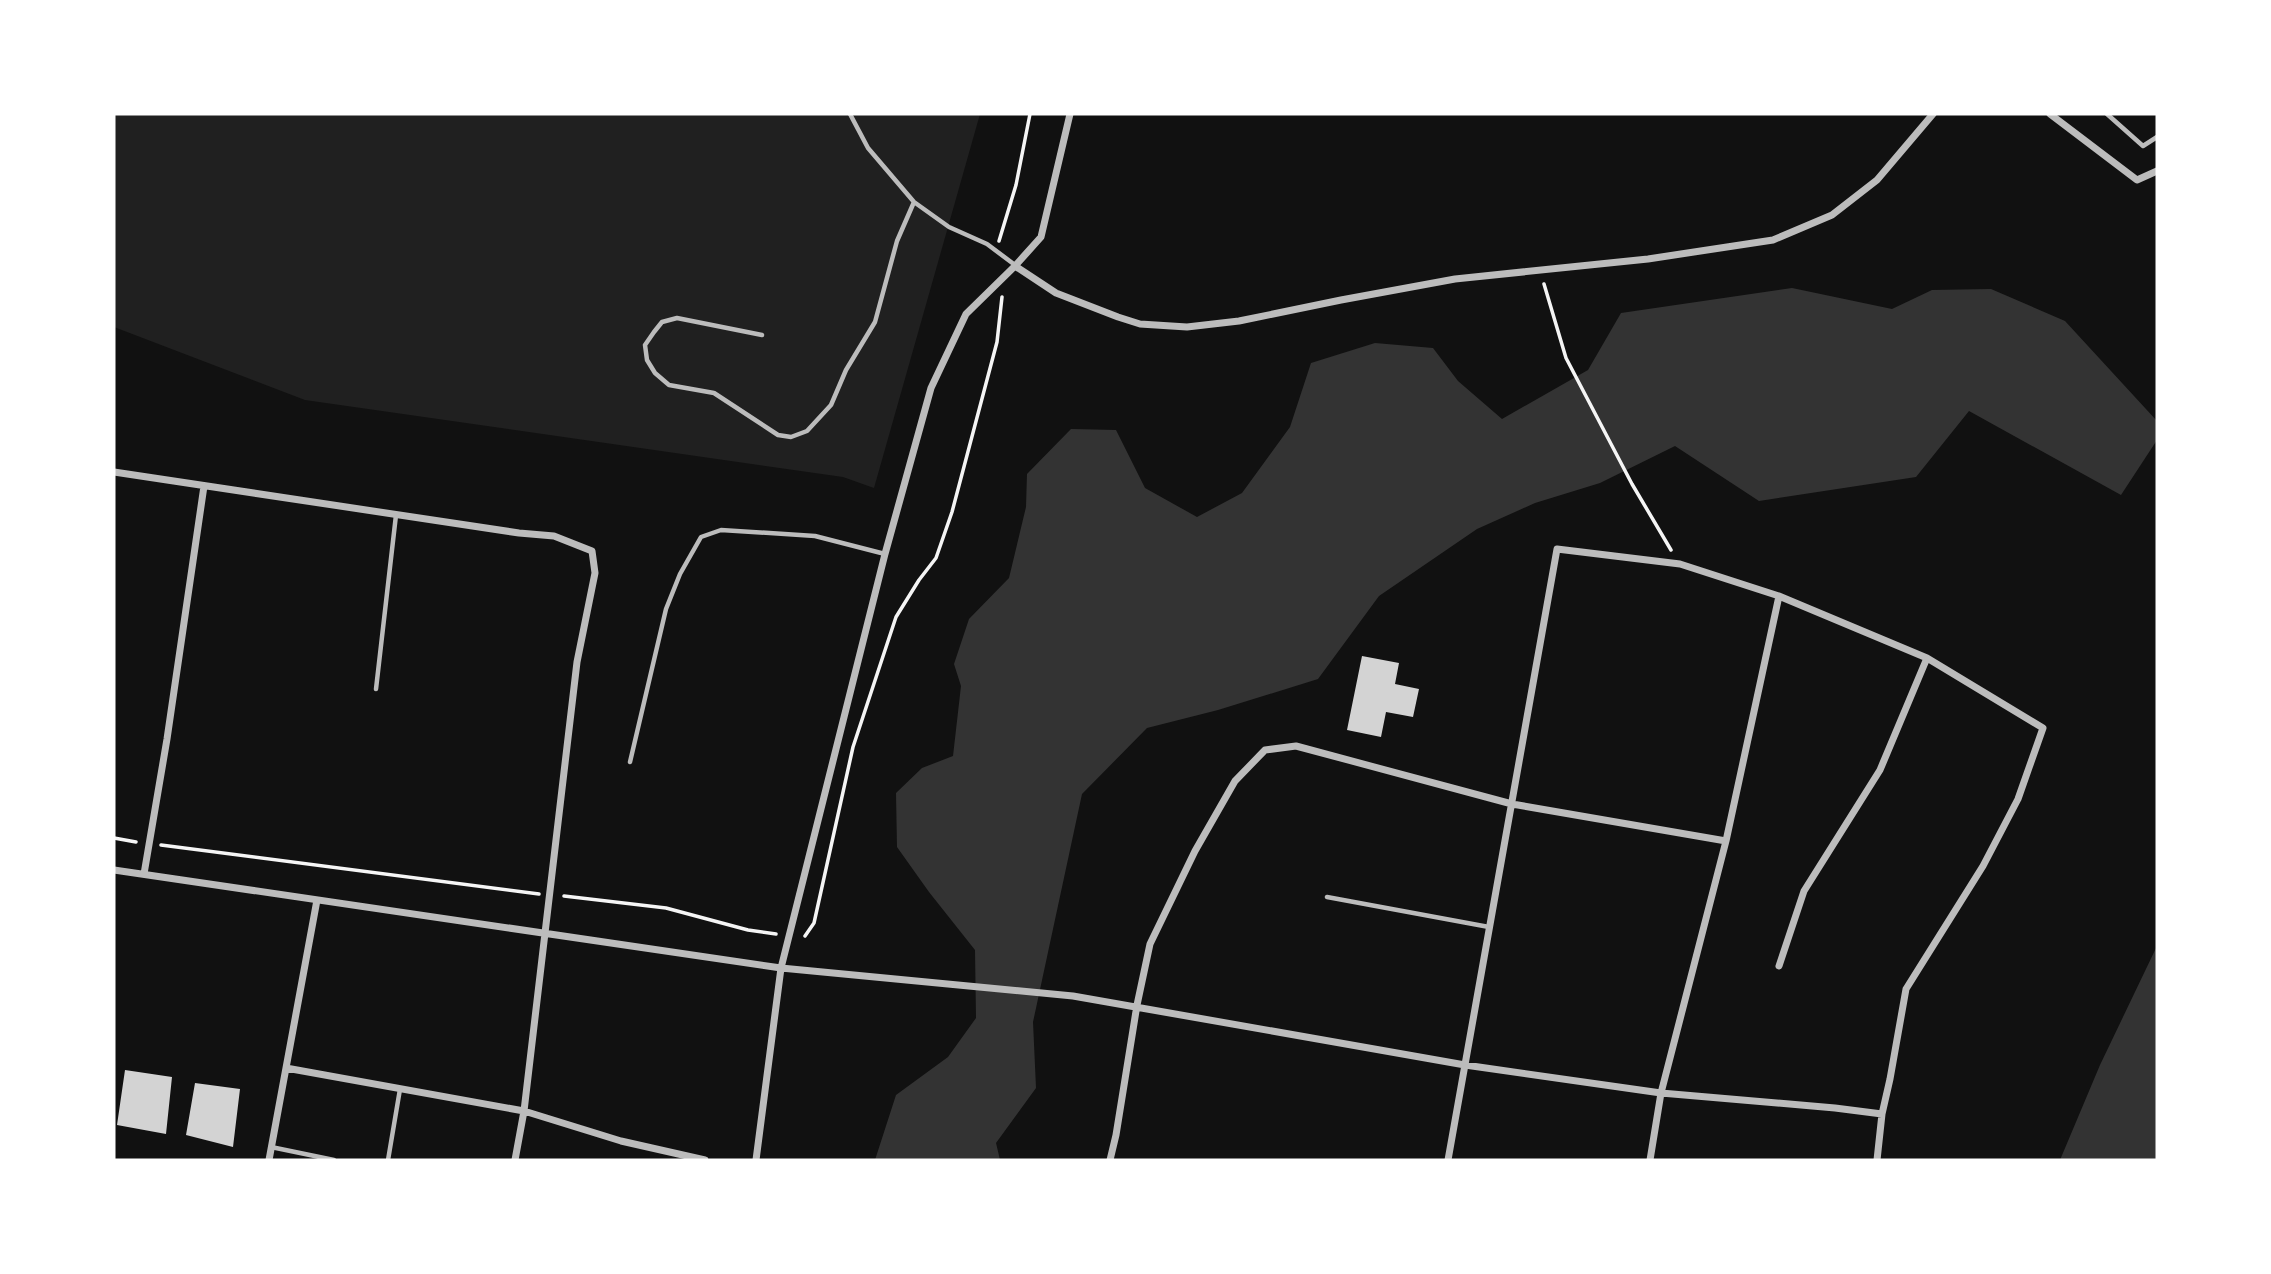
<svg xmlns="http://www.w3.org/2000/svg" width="2271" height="1274" font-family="'IBM Plex Serif',serif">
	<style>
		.green { fill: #202020 }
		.water { fill: #333 }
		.building { fill: #d3d3d3 }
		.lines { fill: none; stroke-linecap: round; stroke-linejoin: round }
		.path { stroke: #f5f5f5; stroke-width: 3.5 }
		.service { stroke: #bcbcbc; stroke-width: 4.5 }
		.minor { stroke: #bcbcbc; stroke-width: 7 }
	</style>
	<rect width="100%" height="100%" fill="#111"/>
	<!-- green -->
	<path class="green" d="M114,114H980L874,488L843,477L305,400L114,327Z"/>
	<!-- water -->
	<path class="water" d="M1792,288L1892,309L1932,290L1991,289L2065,321L2157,421V440L2121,495L1969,411L1916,477L1759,501L1675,446L1600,483L1535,503L1477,529L1379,596L1318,679L1218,710L1147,728L1082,794L1033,1022L1036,1088L996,1143L1000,1160H875L896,1095L948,1057L976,1018L975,950L929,892L897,847L896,793L922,768L953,756L961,686L954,664L969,619L1009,578L1026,507L1027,474L1071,429L1116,430L1145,488L1197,517L1242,493L1290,427L1311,363L1375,343L1433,348L1458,381L1502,419L1588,370L1621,313Z
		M2157,946V1160H2060L2100,1065Z"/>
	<!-- building -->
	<path class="building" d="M1362,656L1399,663L1395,684L1419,689L1413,717L1386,712L1381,737L1347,730Z
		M125,1070L172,1077L166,1134L117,1125Z
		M195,1083L240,1089L233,1147L186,1135Z"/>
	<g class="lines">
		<!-- path -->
		<path class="path" d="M999,241L1016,185L1030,114
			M1544,284L1566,358L1632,484L1671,550
			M114,838L136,842
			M161,845L539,894
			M564,896L666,908L748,930L776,934
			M805,936L814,923L853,747L896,617L919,580L936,558L952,512L997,342L1002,297"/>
		<!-- service -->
		<path class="service" d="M850,114L868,148L914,202L949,227L987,244L1015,265
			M2107,114L2143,146L2157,137
			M762,335L677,318L662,322L654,332L645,345L647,360L655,373L669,385L714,393L778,435L791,437L807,431L831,405L846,370L875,322L897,241L914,202
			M376,689L396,515
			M630,762L666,609L680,574L701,537L721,530L815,536L885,554
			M1327,897L1489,927
			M271,1147L334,1160
			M388,1160L400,1089"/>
		<!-- minor -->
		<path class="minor" d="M2050,114L2137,180L2157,171
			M1015,266L1056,293L1118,317L1140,324L1187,327L1239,321L1341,300L1455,279L1648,259L1773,240L1832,215L1877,180L1933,114
			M114,472L519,533L554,536L592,551L595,573L577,662L524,1111L515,1160
			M114,870L781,968L1073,996L1465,1065L1661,1093L1835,1108L1882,1114
			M144,874L167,739L204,486
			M1779,966L1804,891L1880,770L1927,658
			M286,1068L524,1111L621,1141L705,1160
			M269,1160L317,900
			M756,1160L781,968L885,554L931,388L966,314L1015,266L1041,237L1070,114
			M1110,1160L1116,1135L1137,1005L1150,944L1195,851L1235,781L1265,750L1296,746L1512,804L1726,841
			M1448,1160L1557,549L1680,564L1779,596L1927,658L2043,728L2018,799L1983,866L1906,989L1890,1079L1882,1114L1877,1160
			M1650,1160L1661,1093L1726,841L1779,596"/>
	</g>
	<!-- border -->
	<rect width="2271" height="1274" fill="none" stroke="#ffffff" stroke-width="231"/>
</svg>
